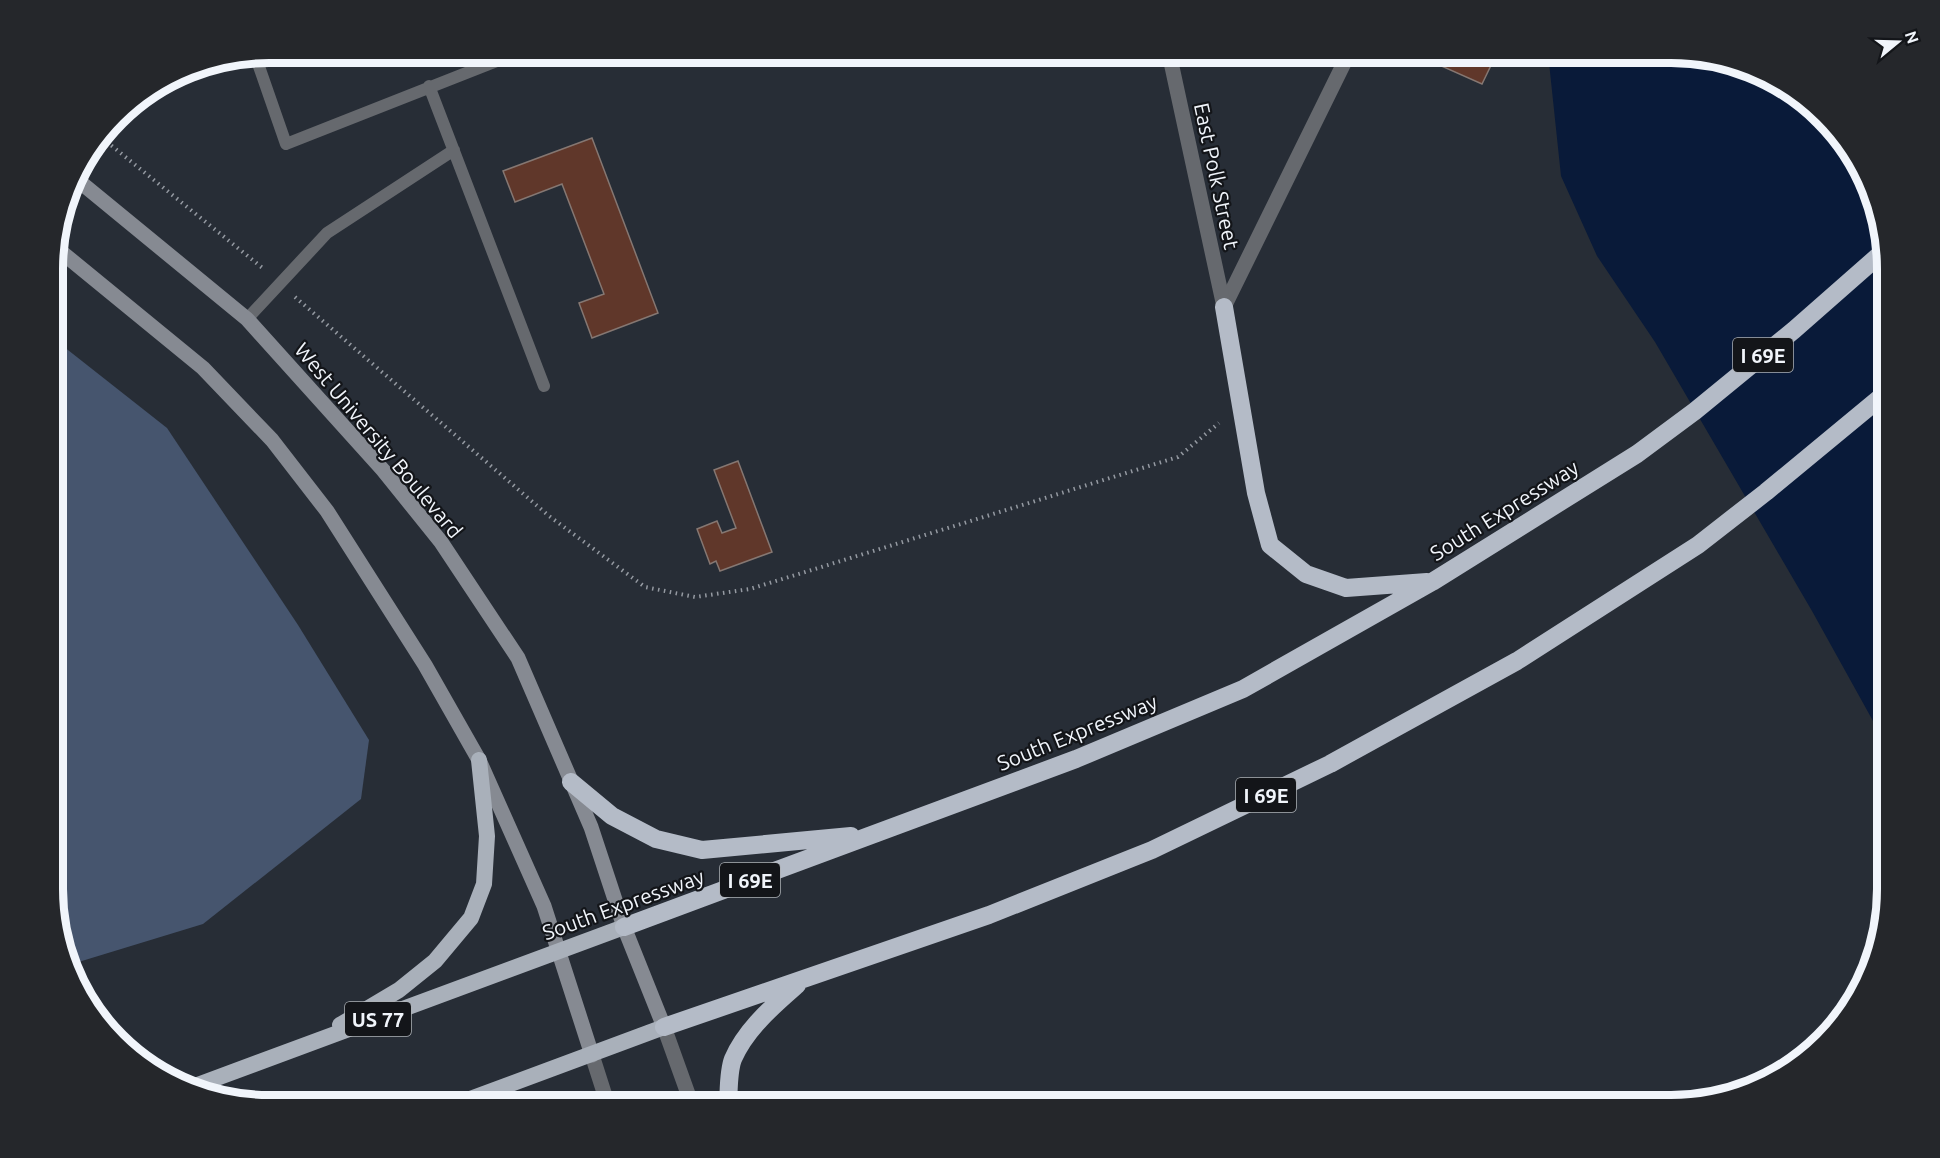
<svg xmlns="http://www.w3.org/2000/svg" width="1940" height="1158" font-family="Ubuntu,sans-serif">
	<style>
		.green { fill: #46556e }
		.water { fill: #091a39 }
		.building { fill: #60372a; stroke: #857772; stroke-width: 1.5 }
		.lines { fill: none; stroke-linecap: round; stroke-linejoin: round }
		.path { stroke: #959aa2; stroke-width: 4; stroke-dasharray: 1.5 4.5; stroke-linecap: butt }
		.service { stroke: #66696e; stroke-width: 12 }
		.minor { stroke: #66696e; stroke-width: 15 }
		.tertiary { stroke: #66696e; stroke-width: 15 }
		.secondary { stroke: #868a92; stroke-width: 15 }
		.trunk { stroke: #a9b0ba; stroke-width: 16 }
		.motorway { stroke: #b4bbc7; stroke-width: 18 }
		.labels { text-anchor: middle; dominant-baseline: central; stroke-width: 4.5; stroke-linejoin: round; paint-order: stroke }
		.shield { fill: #131519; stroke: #aeb2b7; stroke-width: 1.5 }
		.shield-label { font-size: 20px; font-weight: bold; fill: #f1f5fb }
		.street-label { font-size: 21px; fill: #f1f5fb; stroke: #131519 }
		.rim { fill: none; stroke: #f1f5fb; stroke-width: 8 }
	</style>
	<rect width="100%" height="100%" fill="#272d36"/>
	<!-- green -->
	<path class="green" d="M54,339L167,428L298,625L369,740L361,799L203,924L72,964L54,917Z"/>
	<!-- water -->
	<path class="water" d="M1548,53H1671L1779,82L1851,149L1887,255V771L1883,739L1812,611L1655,342L1597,256L1561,176Z"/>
	<!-- building -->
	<path class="building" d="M1275,53H1296L1293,61Z
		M1434,53H1490L1496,55L1482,84L1430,61Z
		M592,138L658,313L592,338L579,303L604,294L562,184L515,202L503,171Z
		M738,461L772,552L720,571L716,561L710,564L697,529L717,521L722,533L736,528L714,470Z"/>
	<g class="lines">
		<!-- path -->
		<path class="path" d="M102,138L265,270
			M295,297L549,516L645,587L695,597L750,589L1178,457L1219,423"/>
		<!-- service -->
		<path class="service" d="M255,55L286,144L517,53
			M429,86L544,386
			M247,319L327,233L454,150"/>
		<!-- minor -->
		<path class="minor" d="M1224,307L1349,53"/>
		<!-- tertiary -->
		<path class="tertiary" d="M1169,53L1224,307
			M664,1027L692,1105
			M592,1055L608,1105"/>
		<!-- secondary -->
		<path class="secondary" d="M74,177L247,319L383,470L441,542L518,658L591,827L624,927L664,1027
			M54,246L203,368L272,440L327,511L425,665L479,760L544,906L592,1055"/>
		<!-- trunk -->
		<path class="trunk" d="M340,1025L399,990L435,961L471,918L484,884L487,836L479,760
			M195,1086L624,927
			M454,1105L664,1027"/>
		<!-- motorway -->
		<path class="motorway" d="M1224,307L1256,493L1270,545L1306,574L1346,588L1427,582
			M571,782L612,816L656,839L702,850L851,836
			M624,927L1076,759L1243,689L1432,582L1637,454L1695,411L1794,330L1885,250
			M664,1027L989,915L1152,850L1330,764L1517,661L1698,545L1766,492L1887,392
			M728,1105C729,1091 728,1072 733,1059C746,1029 773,1006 797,985"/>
	</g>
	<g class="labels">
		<!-- shield labels -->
		<g class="shield">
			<rect x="1733" y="338" width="60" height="34" rx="4.5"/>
			<rect x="1236" y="778" width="60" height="34" rx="4.5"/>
			<rect x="720" y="863" width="60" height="34" rx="4.5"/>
			<rect x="345" y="1002" width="66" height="34" rx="4.5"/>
		</g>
		<g class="shield-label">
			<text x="1763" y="355">I 69E</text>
			<text x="1266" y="795">I 69E</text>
			<text x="750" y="880">I 69E</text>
			<text x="378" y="1019">US 77</text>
		</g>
		<!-- street labels -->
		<g class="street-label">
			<text transform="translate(1217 176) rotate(78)">East Polk Street</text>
			<text transform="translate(379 440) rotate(50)">West University Boulevard</text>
			<text transform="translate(1504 510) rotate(-32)">South Expressway</text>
			<text transform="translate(1077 732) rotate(-22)">South Expressway</text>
			<text transform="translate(623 904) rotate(-20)">South Expressway</text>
		</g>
	</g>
	<!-- crop -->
	<path d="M0 0H1940V1158H0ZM269 63H1671A206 206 0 0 1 1877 269V889A206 206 0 0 1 1671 1095H269A206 206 0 0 1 63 889V269A206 206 0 0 1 269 63Z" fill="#25272b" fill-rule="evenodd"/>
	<path class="rim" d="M269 63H1671A206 206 0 0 1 1877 269V889A206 206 0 0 1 1671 1095H269A206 206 0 0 1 63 889V269A206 206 0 0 1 269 63Z"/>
	<!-- north arrow -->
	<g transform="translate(1898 42) rotate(71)" stroke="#131519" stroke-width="4.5" paint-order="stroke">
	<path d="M0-4.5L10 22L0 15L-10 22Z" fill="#f1f5fb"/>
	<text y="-9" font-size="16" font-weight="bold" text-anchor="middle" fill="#f1f5fb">N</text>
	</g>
</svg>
